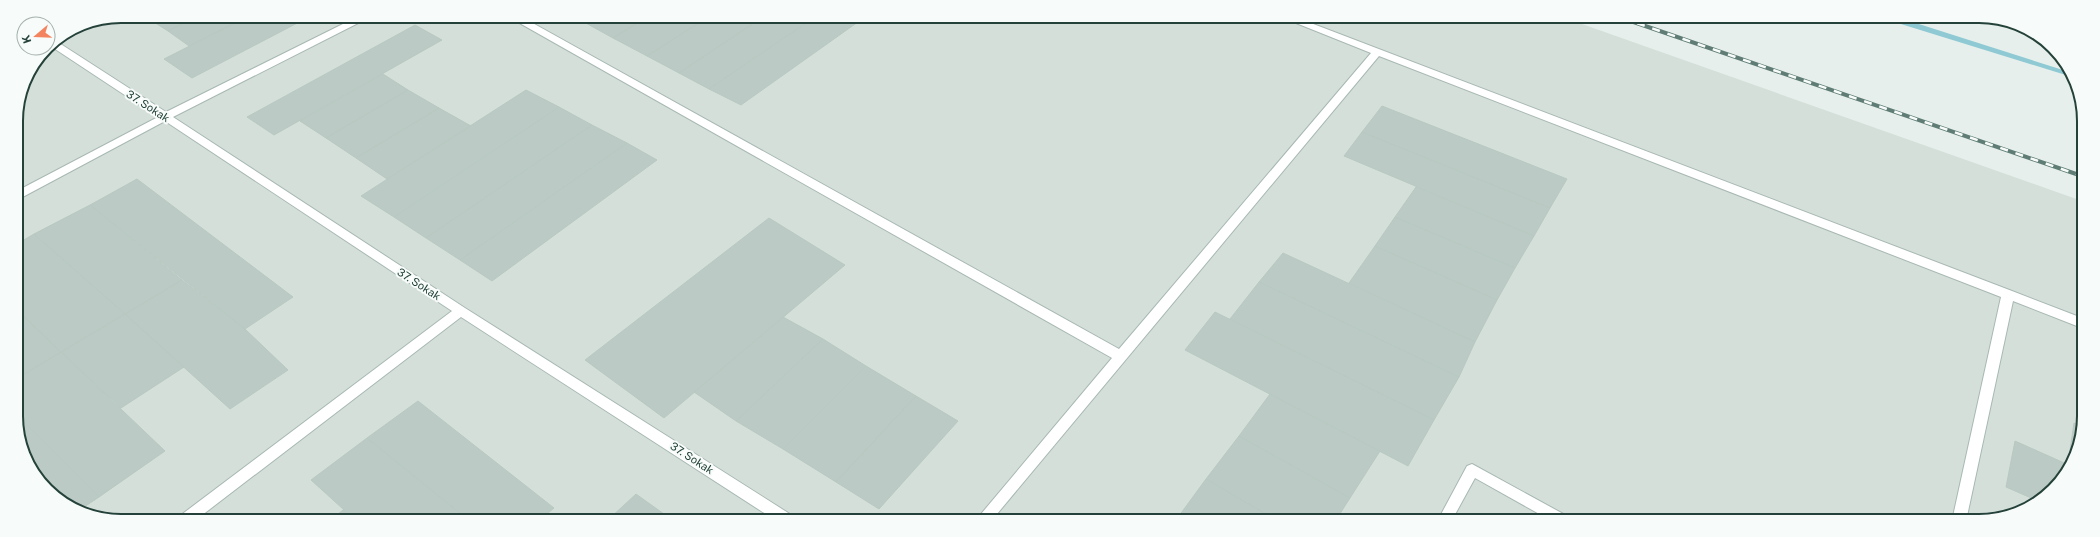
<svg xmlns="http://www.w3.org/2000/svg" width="2100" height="537" font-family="'Public Sans',sans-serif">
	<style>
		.built { fill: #d4dfda }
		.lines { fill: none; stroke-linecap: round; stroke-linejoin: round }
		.stream { fill: #8ec9d4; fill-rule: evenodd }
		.building { fill: #bbcac4; stroke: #b8c9c2 }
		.minor-casing { stroke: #a8b8b2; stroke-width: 2 }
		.minor { fill: #fff; fill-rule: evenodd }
		.rail-casing { stroke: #5f7d75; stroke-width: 4 }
		.rail { stroke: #f7fbf9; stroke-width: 2.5; stroke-dasharray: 8; stroke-linecap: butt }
		.labels { text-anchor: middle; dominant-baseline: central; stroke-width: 4; stroke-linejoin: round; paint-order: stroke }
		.street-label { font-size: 11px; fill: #24423a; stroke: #f7fbf9 }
		.rim { fill: none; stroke: #24423a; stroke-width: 2 }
	</style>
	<rect width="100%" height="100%" fill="#e6efeb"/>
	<!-- built -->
	<path class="built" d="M121,16L1565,18L2082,201V437L2070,469L2048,495L2019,513L1985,521L100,519L47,490L18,437L16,115L24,81L48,46L81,24Z"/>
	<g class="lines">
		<!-- stream -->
		<path class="stream" d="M1887,18H1900L2066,71L2069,76L1888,20Z"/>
	</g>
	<!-- building -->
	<path class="building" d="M199,16L168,31L146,17L147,16Z
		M199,16H249L189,46L168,31Z
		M249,16H300L305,19L192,78L164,59Z
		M574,16L593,17L584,22Z
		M593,17H647L613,38L584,22Z
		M647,17H708L647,56L613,38Z
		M708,17H763L679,73L647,56Z
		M763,17H815L709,89L679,73Z
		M815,17H865L741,105L709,89Z
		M415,25L442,40L274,135L247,117Z
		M383,74L408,90L326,138L300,121Z
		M408,90L439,108L356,158L326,138Z
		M526,90L559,107L394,217L361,196Z
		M1382,106L1567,179L1550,208L1362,132Z
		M559,107L592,125L426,238L394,217Z
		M439,108L471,126L387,179L356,158Z
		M592,125L627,143L460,260L426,238Z
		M1362,132L1550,208L1534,236L1344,156Z
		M627,143L657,160L492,281L460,260Z
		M137,179L293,297L245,329L90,205Z
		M1416,187L1534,236L1515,268L1395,217Z
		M90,205L182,280L125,314L34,234Z
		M1395,217L1515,268L1497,300L1375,246Z
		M769,218L845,265L664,418L585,360Z
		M34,234L125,314L61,352L17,310V244Z
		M1375,246L1497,300L1475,342L1349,283Z
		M1283,253L1475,342L1459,377L1259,282Z
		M182,280L245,329L288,370L230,409L125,314Z
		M1259,282L1459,377L1434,420L1230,319Z
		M17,310L61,352L18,378Z
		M1215,312L1434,420L1408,466L1185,350Z
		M125,314L184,367L121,408L61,352Z
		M783,317L823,339L736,421L694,392Z
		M823,339L866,366L783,449L736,421Z
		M61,352L165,451L99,497L18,416V378Z
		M866,366L916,396L836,482L783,449Z
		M1270,394L1380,451L1350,498L1239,436Z
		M916,396L958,421L879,509L836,482Z
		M418,401L554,508L541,519H467L367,438Z
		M18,416L99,497L81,509L47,490L18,437Z
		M2074,423L2082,426V437L2071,466L2068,464Z
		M1239,436L1350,498L1336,520H1276L1206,479Z
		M367,438L467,519H354L311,480Z
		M2015,441L2071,466L2048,495L2038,501L2006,487Z
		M1206,479L1276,520H1176Z
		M636,494L671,519H609Z
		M343,510L354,519H332Z"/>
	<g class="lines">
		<!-- minor casing -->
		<g class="minor-casing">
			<path id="minor" d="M359,16H372L173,117L465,308L793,516L795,520H775L461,317L197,519H179L181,515L452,311L165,121L17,200V191L158,117L49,45L56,41L166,112Z
				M507,16H520L1119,349L1371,53L1281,17H1295L2012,291L2082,318V328L2013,301L1966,521H1952L2001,297L1379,56L992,520H976L1112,358Z
				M1472,464L1567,516L1569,520H1550L1475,478L1452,520H1438L1467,466Z"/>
		</g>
		<!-- minor -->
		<use href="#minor" class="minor"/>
		<!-- rail casing -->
		<g class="rail-casing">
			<path id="rail" d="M1622,18L2082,176"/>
		</g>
		<!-- rail -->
		<use href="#rail" class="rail"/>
	</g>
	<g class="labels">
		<!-- street labels -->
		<g class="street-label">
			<text transform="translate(148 106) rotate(33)">37. Sokak</text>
			<text transform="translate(419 284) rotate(33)">37. Sokak</text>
			<text transform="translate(692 458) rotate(33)">37. Sokak</text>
		</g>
	</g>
	<!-- crop -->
	<path d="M0 0H2100V537H0ZM121 23H1979A98 98 0 0 1 2077 121V416A98 98 0 0 1 1979 514H121A98 98 0 0 1 23 416V121A98 98 0 0 1 121 23Z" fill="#f7fbf9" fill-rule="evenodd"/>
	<path class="rim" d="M121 23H1979A98 98 0 0 1 2077 121V416A98 98 0 0 1 1979 514H121A98 98 0 0 1 23 416V121A98 98 0 0 1 121 23Z"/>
	<!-- north arrow -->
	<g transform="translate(36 36) rotate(251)"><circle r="19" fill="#f7fbf9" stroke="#a3b1ad"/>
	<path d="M0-3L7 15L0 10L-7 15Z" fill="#f4845f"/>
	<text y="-6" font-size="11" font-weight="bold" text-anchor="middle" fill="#24423a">K</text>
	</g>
</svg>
